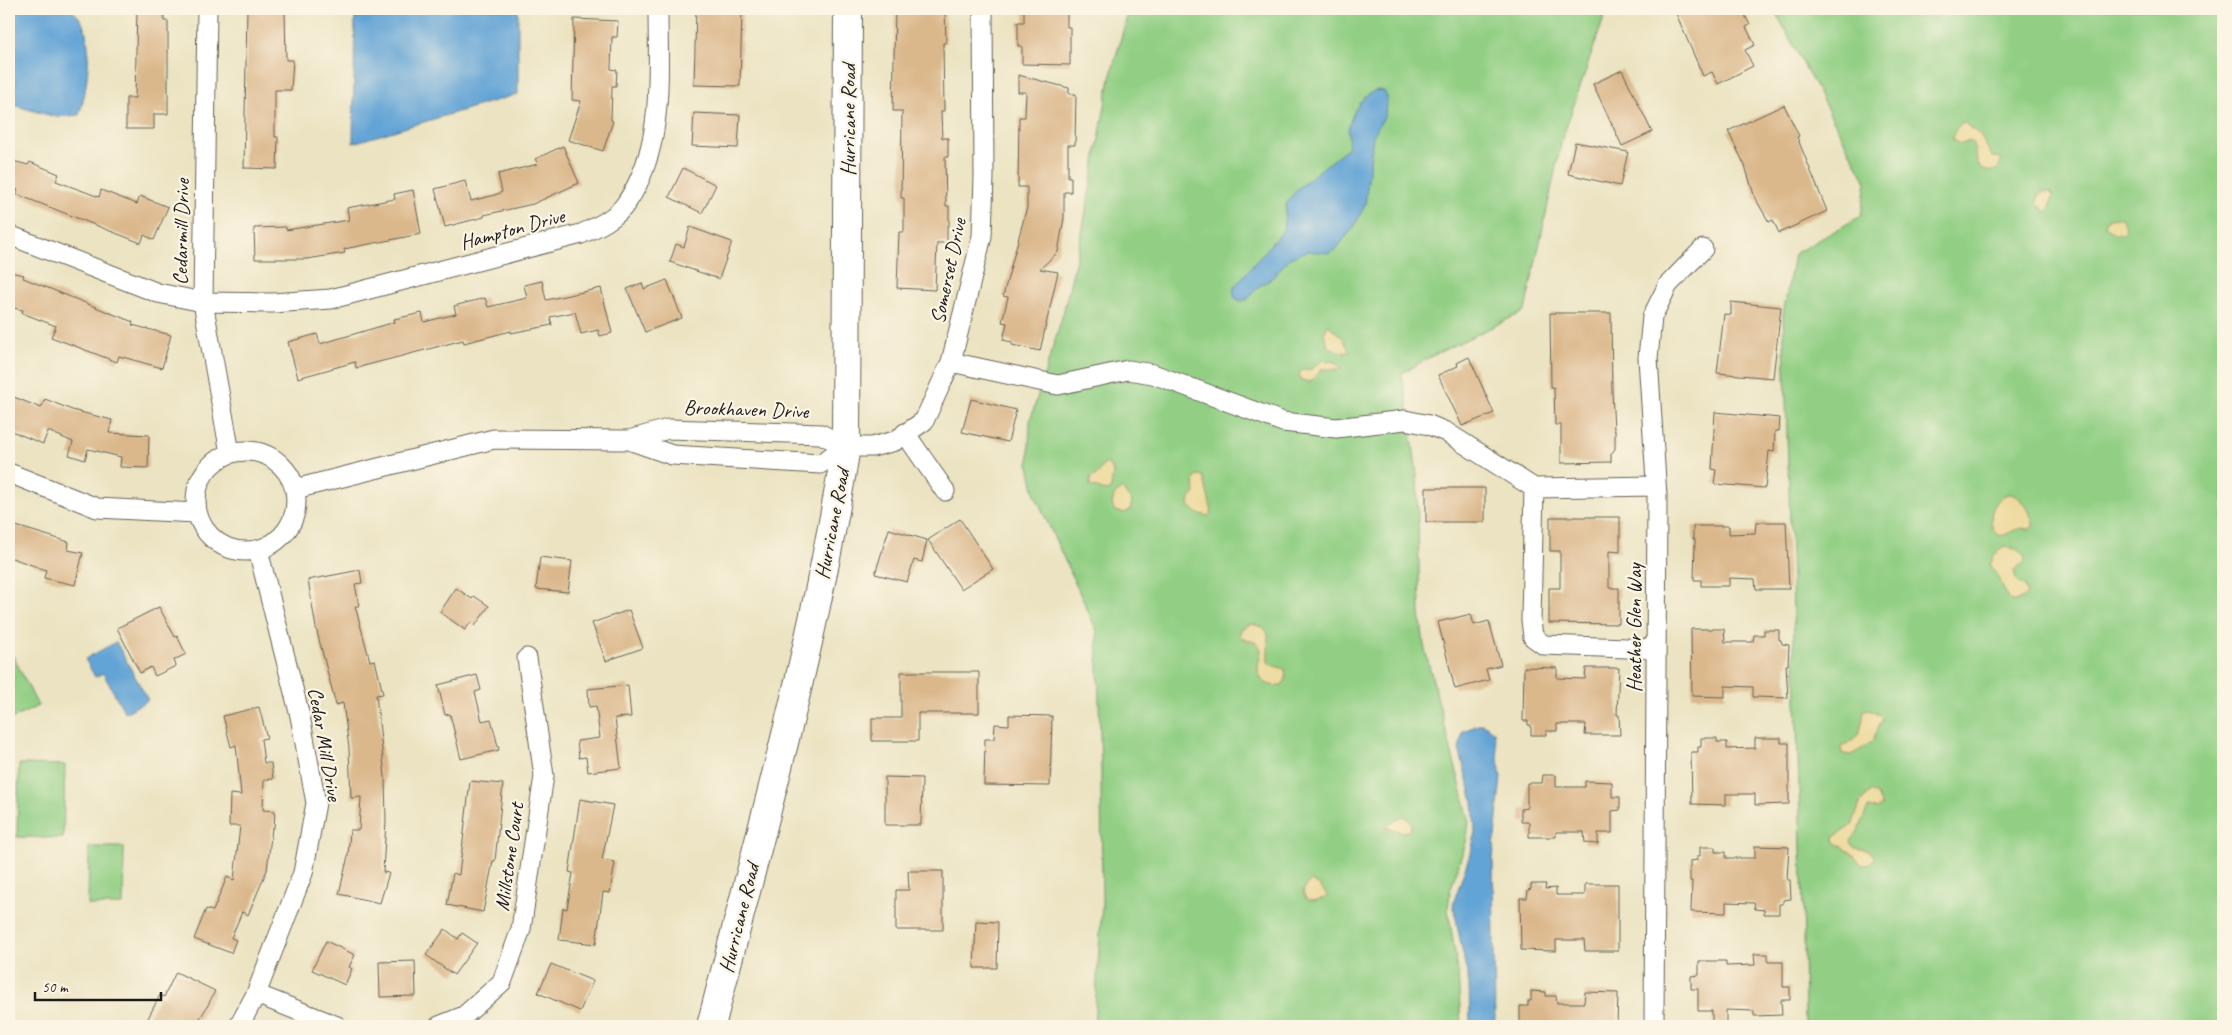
<svg xmlns="http://www.w3.org/2000/svg" width="2232" height="1035" font-family="Caveat,sans-serif">
	<style>
		.green { fill: #92cf84; stroke: #577650 }
		.sand { fill: #eeda9e; stroke: #857b5d }
		.water { fill: #63a4d6; stroke: #406079 }
		.building { fill: #dbb88c }
		.lines { fill: none; stroke-linecap: round; stroke-linejoin: round }
		.street-casing { stroke: #646256; stroke-width: 21 }
		.secondary-casing { stroke: #646256; stroke-width: 30 }
		.street { stroke: #fff; stroke-width: 19 }
		.secondary { stroke: #fff; stroke-width: 28 }
		.labels { text-anchor: middle; dominant-baseline: central; stroke-width: 4.5; stroke-linejoin: round; paint-order: stroke }
		.street-label { font-size: 21px; fill: #1c1c1c; stroke: #fcf5e5 }
	</style>
	<rect width="100%" height="100%" fill="#fcf5e5"/>
	<filter id="ink" filterUnits="userSpaceOnUse"><feTurbulence type="fractalNoise" baseFrequency=".02" numOctaves="2"/><feDisplacementMap in="SourceGraphic" scale="10" xChannelSelector="R" yChannelSelector="G"/><feConvolveMatrix kernelMatrix="1 2 1 2 8 2 1 2 1" color-interpolation-filters="sRGB"/></filter>
	<filter id="wash" filterUnits="userSpaceOnUse"><feTurbulence type="fractalNoise" baseFrequency=".0096" numOctaves="4" result="noise"/><feDisplacementMap in="SourceGraphic" scale="20" xChannelSelector="R" yChannelSelector="G"/><feGaussianBlur stdDeviation="1.12" result="paint"/><feColorMatrix in="noise" values="0 0 0 0 0 0 0 0 0 0 0 0 0 0 0 0 0 1.4 0 .05"/><feComposite in="paint" operator="in"/></filter>
	<g filter="url(#wash)">
		<rect width="100%" height="100%" fill="#ebe3c1"/>
		<!-- green -->
		<path class="green" d="M1129,9H1607L1562,139L1525,311L1430,357L1401,374L1407,401L1417,475L1420,613L1424,646L1469,819L1467,839L1450,891L1448,909L1458,972L1461,1026H1094L1102,904L1101,770L1097,631L1035,495L1029,465V447L1030,421L1063,314L1082,233L1110,78Z
			M1774,9H2223V1026H1805L1804,937L1783,314L1794,254L1861,216L1866,182Z
			M9,648L38,706L9,720Z
			M19,764L65,765L63,838L17,837Z
			M89,847H124L123,905H88Z"/>
		<!-- sand -->
		<path class="sand" d="M1965,123L1980,135L1992,156L2000,159V166C1994,173 1989,172 1981,169C1974,160 1977,149 1970,140L1959,144L1952,139C1954,131 1957,125 1965,123Z
			M2042,192H2050L2053,196L2050,208L2046,212L2037,202L2039,194Z
			M2119,217L2122,219L2126,230L2123,233H2113L2106,226L2105,223L2109,218Z
			M1328,325L1343,338L1350,353L1338,351L1328,346L1324,333Z
			M1323,360L1335,362L1342,369H1322L1310,382L1301,380L1299,375L1302,370L1312,369Z
			M1107,463L1113,471L1111,489L1106,491L1090,486V479L1099,473L1102,466Z
			M1198,475L1203,476L1212,512L1208,516L1197,513L1189,505L1190,499L1195,493L1194,480Z
			M1122,488L1132,502L1130,510L1124,513L1115,511L1112,505L1114,496Z
			M2007,494C2021,493 2032,513 2033,526L2030,529C2012,525 2010,538 1997,535C1986,521 1991,502 2007,494Z
			M2004,547L2016,549L2024,555L2025,561L2014,571L2017,582L2024,586L2027,593C2023,600 2018,601 2011,601C2003,594 2004,588 2000,580C1998,574 1993,572 1990,566L1994,555Z
			M1251,624L1263,627L1268,634V662L1271,665L1285,669L1286,679L1283,684C1270,689 1258,681 1258,667C1258,660 1263,654 1260,647C1256,639 1246,642 1240,636L1241,629Z
			M1867,709L1880,715L1883,718L1872,742L1852,755L1843,754L1841,749L1843,745C1861,740 1862,726 1864,710Z
			M1870,791L1877,795L1882,806L1877,809L1868,808L1857,833L1851,839L1850,843L1855,848C1864,850 1872,849 1875,859L1867,865H1862L1853,854L1835,842L1834,837L1852,825L1860,804Z
			M1403,816L1410,820L1412,823L1409,831L1403,832L1385,827Z
			M1311,881L1320,886L1328,897L1313,901L1306,899L1303,892L1306,885Z"/>
		<!-- water -->
		<path class="water" d="M9,9C22,9 56,6 67,9C100,18 87,92 79,115L56,117L9,104Z
			M355,9H518V94L353,143Z
			M1378,90L1384,91L1387,97L1385,115L1373,136L1365,205L1354,227L1336,249L1329,253L1307,251L1290,258L1273,277L1257,288L1248,299L1241,301L1235,298L1233,291L1236,285L1283,230L1286,204L1296,190L1348,147C1349,142 1348,137 1348,131C1349,116 1363,93 1378,90Z
			M116,642L148,700L125,713L103,673L95,677L85,659Z
			M1481,724L1485,725L1494,732L1501,776L1493,859L1495,1026H1470L1469,984L1453,904L1472,848L1475,831L1473,801L1459,749L1463,731Z"/>
		<g id="blocks">
			<!-- building -->
			<path class="building" d="M137,9H164V21H168V114H154V129H126V98H135Z
				M247,9H285L286,60H293L291,90H275V137H278L277,169L244,168Z
				M696,9H742L740,86L694,85Z
				M895,9H945L946,43H943L944,111H941L942,138H948V157H945L946,206H949V226H947V243H937L935,290L897,288L899,232H904V198H901L902,111H893Z
				M1024,9H1067V27H1070V65L1022,64V46H1018V22H1024Z
				M1674,9H1742L1750,25L1746,27L1755,45L1745,50L1753,66L1718,84L1712,72L1703,76Z
				M574,19L618,21L617,37H612L611,69L617,70L616,86H612L611,120L613,121L603,151L568,140L581,101L572,100Z
				M1622,70L1652,132L1622,146L1593,84Z
				M1018,75L1069,88V94H1076L1075,145H1068V177H1071V192H1064V218L1058,252L1040,269L1058,272L1040,351L1012,345V342L1003,340L1007,323L1002,322L1008,297L1003,296L1027,207V187H1018L1019,117H1025L1026,92H1018Z
				M1784,105L1799,136L1797,137L1827,211L1779,233L1773,220L1769,222L1755,198L1745,166L1728,131Z
				M694,113L740,115L738,148L692,146Z
				M1575,142L1628,152L1620,186L1568,174Z
				M563,146L579,183L533,204L484,215V217L445,227L435,189L465,181L471,201L495,195L502,192L498,174L538,164L535,159Z
				M9,160L28,165L30,162L59,174L56,181L99,197L101,190L137,204L140,196L168,207L154,240L144,235L141,243L16,194L18,190L9,187Z
				M683,168L716,185L702,213L669,197Z
				M413,190L421,234L344,249L345,253L307,259H255L254,228L286,227V230L349,220L347,208L395,199L394,194Z
				M690,227L732,242L719,279L670,262L676,244L684,247Z
				M9,272L24,275L23,278L133,322L132,325L171,335L162,368L119,356L117,362L51,337L56,326L22,313L23,310L9,307Z
				M667,280L682,318L645,332L627,289L642,283L644,289Z
				M542,281L546,300L601,288L612,333L600,336L598,330L581,334L575,312L550,317L552,325L511,333V331L464,343L463,340L356,368L355,362L298,378L288,342L317,334L320,344L395,322L394,319L422,313L424,322L456,314L454,306L485,298L488,307L527,298L524,285Z
				M1731,302L1781,307L1773,378L1717,373L1724,314L1731,315Z
				M1550,313H1611L1612,392L1614,430H1615V449L1611,454V462L1561,463V425H1555L1554,387H1551Z
				M1469,357L1494,413L1462,426L1438,375L1458,366L1457,363Z
				M9,395L41,408L45,399L72,410L112,420L109,433L149,435L148,468L120,467L121,457L88,449L85,460L69,455L73,442L48,431L43,444L9,430Z
				M971,399L1016,410L1008,442L962,432Z
				M1715,412L1780,418L1779,431H1775L1774,452L1769,451L1765,488L1714,484L1716,470L1712,469Z
				M1426,488H1485V522H1426Z
				M1550,517H1620V552L1609,551V588H1619V624L1549,623V588H1560V551H1550Z
				M960,519L993,569L961,589L928,540Z
				M1756,522H1786L1789,589H1756L1755,579L1729,578V586H1701V580H1694L1695,539H1693V526H1729V534L1755,533Z
				M16,526L69,542L68,550L83,553L75,585L44,578L46,570L9,557V545Z
				M889,529L927,540L922,562L914,560L907,582L875,574Z
				M540,557L572,561L568,592L536,589Z
				M360,570L362,583L355,584L359,606H355L370,661L375,660L383,694L376,695L385,777L386,821L383,872L389,873L380,903L339,894L348,856L350,830H359L361,797L351,798L349,748L343,703L336,705L316,628L308,580Z
				M456,588L472,599L474,596L489,606L475,626L471,622L465,630L440,612Z
				M159,607L175,637L177,636L186,654L174,660L176,666L155,676L151,667L140,673L117,628Z
				M629,610L643,648L606,661L592,623Z
				M1471,614L1474,625L1489,621L1501,665L1486,669L1489,680L1455,689L1438,622Z
				M1691,629H1724L1725,642H1753L1754,635H1764V630H1779V640H1781L1782,644L1789,645L1788,665H1786L1788,698L1753,697V687L1725,686V697L1692,696Z
				M1524,667L1557,668V678L1585,679L1586,668H1619L1617,715H1619L1620,735H1585L1586,724H1557V731H1546V735H1531V725H1528V721H1523Z
				M901,672H979V713H918V741H872V718H901Z
				M477,675L481,690L475,692L482,721L491,719L499,750L461,759L450,714L445,715L438,685Z
				M628,685L631,717L615,718L621,768L588,772L586,757L579,758L577,741L600,738L596,706L589,707L588,689Z
				M259,707L267,738L261,739L264,763H271L273,779L264,780L263,810L275,811L274,828H272L267,870L248,915L242,912L231,938L236,940L231,953L194,939L206,909L213,911L227,877L234,880L240,826H229L230,794L241,795L236,745L231,747L223,716Z
				M1009,715L1052,716L1050,786L984,785L985,739H994L995,724L1009,725Z
				M1701,738H1717V742H1727V749L1755,748V738H1781V743H1789V804L1755,805V794H1726V805L1692,804L1691,752H1698V747H1701Z
				M1543,775H1556V787H1585V781L1612,782V797H1620V810L1612,811V833H1598V844L1585,843L1584,832H1556V837H1529V822H1521V809L1527,808V783H1542Z
				M885,777L922,778L921,825H885Z
				M470,781L503,784L495,861H493L483,912L447,905L453,873L459,875Z
				M580,799L613,805L602,860L615,862L610,893L603,892L596,944L559,940L563,908L567,909L573,873L569,872Z
				M1755,846L1789,847L1787,880H1790L1791,899L1783,900V904H1779V914H1764V910L1755,909L1754,903L1726,902V913L1691,912L1692,881H1690V861L1697,860V856H1700V847H1715V852H1726V858H1755Z
				M908,871H943V930H896V890H909Z
				M1531,884H1546L1545,889L1556,888V895H1585V884H1618V951H1585L1584,940H1556V951L1521,950L1520,898H1527L1528,890L1531,889Z
				M976,921L998,922L997,968H974Z
				M445,929L458,939L462,933L477,943L454,975L426,955Z
				M326,941L355,955L349,967L352,969L345,985L312,970Z
				M1754,954H1768V962H1783V987H1790V1000H1781L1782,1015L1754,1016V1011L1726,1010V1023L1712,1022V1011H1698V989H1691V976L1699,975V961H1726V966L1755,965Z
				M415,961L416,996L380,997L379,962Z
				M551,964L593,981L580,1011L538,993Z
				M176,972L215,991L207,1007L195,1026H144L160,995L164,997Z
				M1531,991L1546,992V996H1556L1557,1003H1584L1585,992L1618,993L1617,1026H1520V1006H1528V1001H1531Z"/>
		</g>
	</g>
	<g filter="url(#ink)">
		<use href="#blocks" fill-opacity="0" stroke="#646256" stroke-width="1"/>
		<g class="lines">
			<!-- street casing -->
			<g class="street-casing">
				<path id="street" d="M207,9L203,302L230,453
					M9,235L158,293L203,302L272,303L331,299L581,234C597,227 617,218 627,202C665,146 658,73 658,9
					M951,362L1058,385L1128,370L1153,374L1283,422L1336,428L1405,420L1429,425L1446,432L1534,488L1656,486
					M905,433L945,491
					M629,440L672,455L820,464L846,447
					M196 501a50 50 0 1 1 100 0a50 50 0 1 1-100 0Z
					M9,473L97,508L196,513
					M1534,488L1531,620L1533,637L1544,645L1655,649
					M295,489L494,439L629,440L668,429L821,434L846,447H872L895,441L924,421L951,362L982,236L984,177L983,9
					M256,994L337,1026
					M239,1026L256,994L303,873L316,803L300,716L258,550
					M439,1026L464,1016L502,982L521,929L544,776L527,658
					M1654,1026L1657,496L1648,358L1652,317L1668,285L1703,249"/>
			</g>
			<!-- secondary casing -->
			<g class="secondary-casing">
				<path id="secondary" d="M711,1026C760,834 815,643 846,447L848,9"/>
			</g>
			<!-- street -->
			<use href="#street" class="street"/>
			<!-- secondary -->
			<use href="#secondary" class="secondary"/>
		</g>
	</g>
	<g class="labels">
		<!-- street labels -->
		<g class="street-label">
			<text transform="translate(848 120) rotate(-90)">Hurricane Road</text>
			<text transform="translate(512 229) rotate(-15)">Hampton Drive</text>
			<text transform="translate(181 232) rotate(-89)">Cedarmill Drive</text>
			<text transform="translate(948 271) rotate(-78)">Somerset Drive</text>
			<text transform="translate(746 409) rotate(2)">Brookhaven Drive</text>
			<text transform="translate(832 524) rotate(-79)">Hurricane Road</text>
			<text transform="translate(1634 628) rotate(-90)">Heather Glen Way</text>
			<text transform="translate(325 744) rotate(80)">Cedar Mill Drive</text>
			<text transform="translate(509 857) rotate(-82)">Millstone Court</text>
			<text transform="translate(739 918) rotate(-76)">Hurricane Road</text>
		</g>
	</g>
	<!-- margin -->
	<rect width="2232" height="1035" fill="none" stroke="#fcf5e5" stroke-width="30"/>
	<!-- scale -->
	<path d="M35 992v8h126v-8" fill="none" stroke="#1c1c1c" stroke-width="2.5"/>
	<text x="42" y="992" font-size="15" fill="#1c1c1c" stroke="#fcf5e5" stroke-width="4" paint-order="stroke">50 m</text>
</svg>
